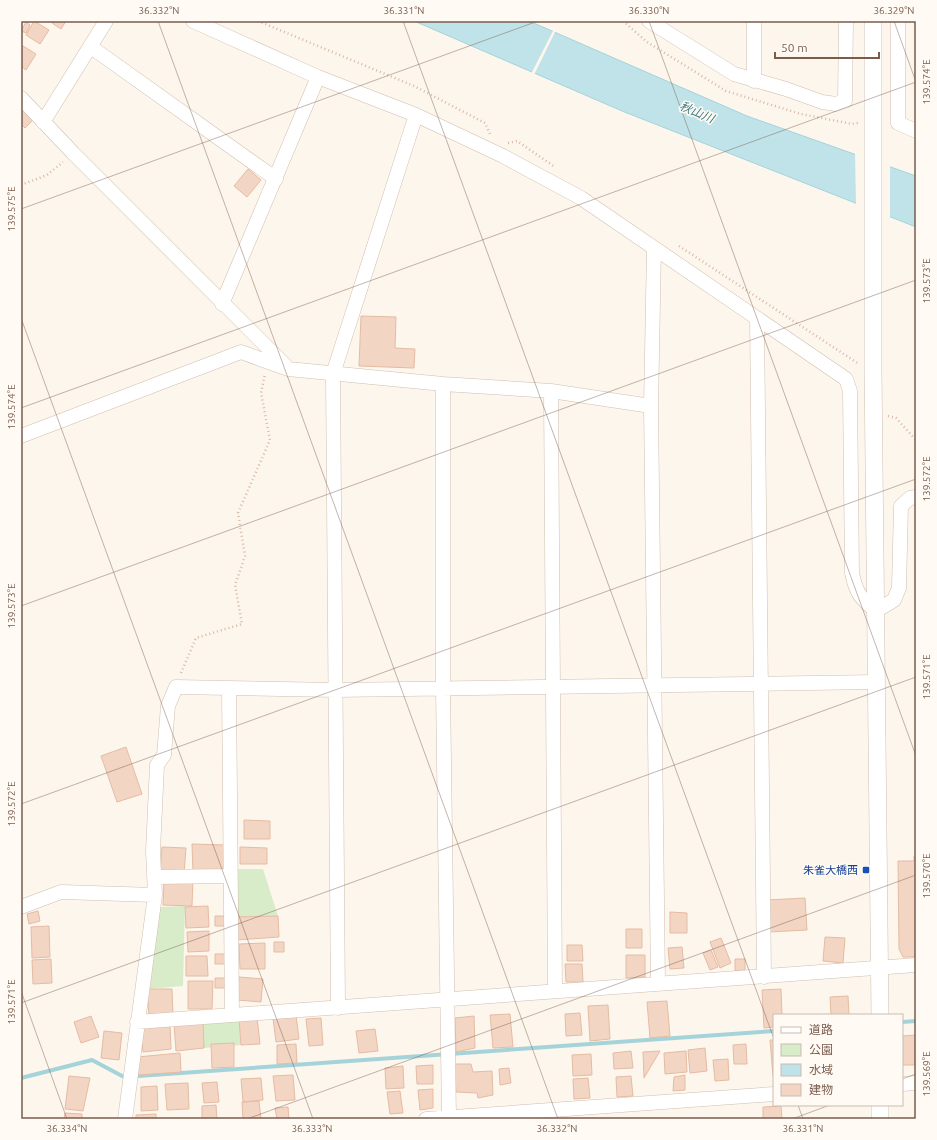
<svg xmlns="http://www.w3.org/2000/svg" width="937" height="1140" font-family="Ubuntu,'Noto Sans JP',sans-serif">
	<style>
		.green { fill: #d8ecc9 }
		.water { fill: #bfe3e8; stroke: #a5d3da }
		.pier { fill: #fdf6ec }
		.lines { fill: none; stroke-linecap: round; stroke-linejoin: round }
		.stream { stroke: #a5d3da; stroke-width: 4 }
		.building { fill: #f3d5c3; stroke: #e6bba3 }
		.minor-casing { stroke: #d1beb0; stroke-width: 15 }
		.tertiary-casing { stroke: #d1beb0; stroke-width: 18 }
		.path { stroke: #d9b8a5; stroke-width: 2.5; stroke-dasharray: 1 3; stroke-linecap: butt }
		.minor { stroke: #fff; stroke-width: 14 }
		.tertiary { stroke: #fff; stroke-width: 17 }
		.ticks { fill: none; stroke: #7a5c4d; stroke-width: 1; stroke-opacity: 0.45 }
		.transit-dot { fill: #1a4fb4; stroke: #fffaf3; stroke-width: 1.5 }
		.labels { text-anchor: middle; dominant-baseline: central; stroke-width: 3; stroke-linejoin: round; paint-order: stroke }
		.transit-label { font-size: 11px; fill: #164399; stroke: #fffaf3; text-anchor: end }
		.water-label { font-size: 12px; font-style: italic; fill: #437c86; stroke: #fffaf3 }
		.neatline { fill: none; stroke: #7a5c4d; stroke-width: 1.5 }
		.ticks-label { font-size: 10px; text-anchor: middle; fill: #7a5c4d }
	</style>
	<rect width="100%" height="100%" fill="#fdf6ec"/>
	<!-- green -->
	<path class="green" d="M235,869H263L278,916L236,917Z
		M185,906L183,986L147,989L159,907Z
		M239,1019L241,1045L204,1048L203,1023Z"/>
	<!-- water -->
	<path class="water" d="M414,21H529L747,116L916,176V227L622,111Z"/>
	<!-- pier -->
	<path class="pier" d="M554,29L556,30L534,75L531,74Z
		M855,152L890,165V219L856,205Z"/>
	<g class="lines">
		<!-- stream -->
		<path class="stream" d="M902,1022L916,1021
			M21,1078L92,1060L124,1077L774,1031"/>
	</g>
	<!-- building -->
	<path class="building" d="M34,21L49,30L40,44L26,35Z
		M53,21H66L61,29L52,23Z
		M26,22L30,25L26,33L21,31Z
		M23,46L36,54L26,70L21,66V49Z
		M21,108L33,120L25,128L21,124Z
		M248,169L261,180L247,197L234,186Z
		M361,316L396,317L395,348L415,349L414,368L359,366Z
		M126,747L142,794L117,802L101,756Z
		M244,820L270,821V839H244Z
		M192,844L225,845L227,872H193Z
		M162,847L186,848L184,874H160Z
		M240,847L267,848V864H240Z
		M914,856H916V952L914,957H903L899,949L898,861H914Z
		M193,879L192,906L163,905L164,881Z
		M805,898L807,930L769,932L767,900Z
		M208,906L209,927L186,928L185,907Z
		M38,911L40,921L29,924L27,914Z
		M670,912L687,913V933H670Z
		M215,916H225V926H215Z
		M278,916L279,937L236,940V917Z
		M49,926L50,957L32,958L31,927Z
		M626,929H642V948H626Z
		M209,931V951L188,952L187,932Z
		M825,937L845,938L843,963L823,961Z
		M721,938L731,963L720,968L710,942Z
		M274,942H284V952H274Z
		M265,943V969H240L239,944Z
		M567,945H582L583,961H567Z
		M682,947L684,968L670,969L668,948Z
		M711,950L718,967L710,970L703,953Z
		M215,954H226L225,964H215Z
		M626,955H645V977L626,978Z
		M186,956H207L208,976H186Z
		M51,959L52,983L33,984L32,960Z
		M735,959H745V970L735,971Z
		M565,964H582L583,982H566Z
		M239,977L263,979L261,1002L237,1000Z
		M215,978H226L225,988H215Z
		M188,981H213L212,1009H188Z
		M147,989H172L173,1016H149Z
		M781,989L782,1015H774V1027L764,1028L762,990Z
		M848,996L849,1015H831L830,997Z
		M667,1001L670,1036L650,1038L647,1002Z
		M608,1005L610,1039L590,1041L588,1006Z
		M580,1013L582,1035L566,1036L565,1014Z
		M510,1014L513,1047L493,1048L490,1015Z
		M296,1015L299,1039L276,1042L273,1018Z
		M91,1016L99,1037L81,1043L74,1022Z
		M474,1016L475,1048L456,1052L455,1018Z
		M257,1017L260,1044L241,1045L239,1019Z
		M321,1018L323,1045L309,1046L306,1019Z
		M174,1023H203L204,1048L176,1051Z
		M170,1025L171,1049L143,1052L141,1027Z
		M375,1029L378,1051L359,1053L356,1031Z
		M104,1031L122,1033L119,1060L101,1058Z
		M916,1035V1065H902V1036Z
		M770,1040H774V1076H773Z
		M234,1043V1067L212,1068L211,1044Z
		M296,1044L297,1063L277,1064V1045Z
		M746,1044L747,1064H734L733,1045Z
		M705,1048L707,1071L690,1073L688,1050Z
		M631,1051L633,1068L614,1069L613,1053Z
		M660,1051L644,1078L643,1052Z
		M686,1051L687,1072L665,1074L664,1053Z
		M180,1053L181,1072L138,1075L137,1057Z
		M591,1054L592,1075L573,1076L572,1055Z
		M728,1059L729,1080L715,1081L713,1060Z
		M454,1064H471L473,1072L492,1071L493,1095L478,1098L477,1093L456,1092Z
		M433,1065V1084H417L416,1066Z
		M403,1066L404,1088L386,1089L385,1068Z
		M509,1068L511,1083L500,1085L499,1069Z
		M293,1075L295,1100L276,1101L273,1076Z
		M685,1075V1090L673,1091L674,1077Z
		M69,1076L90,1078L83,1111L65,1109Z
		M631,1076L633,1096L617,1097L616,1077Z
		M261,1078L263,1100L243,1102L241,1079Z
		M588,1078L590,1098L574,1099L573,1079Z
		M217,1082L219,1102L204,1103L202,1083Z
		M188,1083L189,1109L167,1110L165,1084Z
		M157,1086L158,1110L141,1111V1087Z
		M433,1089V1108L420,1110L418,1090Z
		M400,1091L403,1113L390,1114L387,1092Z
		M259,1101L261,1119H243L242,1102Z
		M216,1105L217,1119H202V1106Z
		M781,1106L782,1119H763V1107Z
		M288,1107L289,1119H277L275,1108Z
		M65,1113L82,1114V1119H64Z
		M156,1114V1119H136V1115Z"/>
	<g class="lines">
		<!-- minor casing -->
		<g class="minor-casing">
			<path id="minor" d="M193,21L318,77L416,115L503,156L581,198L846,379L850,391L852,573C856,593 861,599 876,611L894,600L899,588L901,506L910,498L916,497
				M649,21L734,74L786,89L822,102L836,104L845,101L846,21
				M754,21V81
				M898,21V123L916,131
				M91,47L276,179
				M21,98L73,153L285,365
				M43,122L106,21
				M654,249L651,406L658,984
				M222,304L318,77
				M757,318L764,977
				M443,384V689L449,1119
				M551,391L555,991
				M21,436L241,352L288,369L443,384L551,391L651,406
				M229,688L232,1015
				M154,877L230,876
				M21,907L61,892L155,895
				M338,1008L333,374L416,115
				M137,1022L916,965
				M902,1084L916,1083
				M125,1119L155,895L153,851L157,765L164,755L168,706L176,687L336,690L876,682
				M426,1119L774,1094"/>
		</g>
		<!-- tertiary casing -->
		<g class="tertiary-casing">
			<path id="tertiary" d="M873,21V370L880,1015
				M880,1105V1119"/>
		</g>
		<!-- path -->
		<path class="path" d="M258,21L414,86L485,123L490,134
			M623,21L647,42L726,91L801,114L852,124L858,123
			M508,143L517,141L555,167
			M21,185L47,175L63,162
			M679,246L859,364
			M888,416L896,418L916,440
			M181,673L196,638L242,624L235,585L245,556L238,513L270,440L261,393L265,374"/>
		<!-- minor -->
		<use href="#minor" class="minor"/>
		<!-- tertiary -->
		<use href="#tertiary" class="tertiary"/>
	</g>
	<!-- ticks -->
	<path class="ticks" d="M158,21L558,1119M403,21L774,1039M649,21L916,756M894,21L916,82M21,209L538,21M21,318L313,1119M21,408L916,82M21,606L916,280M21,804L916,479M21,991L67,1119M21,1003L916,677M902,1079L916,1074M798,1105L803,1119M247,1119L916,875M792,1119L830,1105"/>
	<!-- markers -->
	<rect class="transit-dot" x="862" y="866" width="8" height="8" rx="2"/>
	<g class="labels">
		<!-- transit labels -->
		<g class="transit-label">
			<text x="858" y="870">朱雀大橋西</text>
		</g>
		<!-- water labels -->
		<g class="water-label">
			<text transform="translate(697 112) rotate(23)">秋山川</text>
		</g>
	</g>
	<!-- border -->
	<rect width="937" height="1140" fill="none" stroke="#fffaf3" stroke-width="44"/>
	<!-- legend -->
	<rect x="773" y="1014" width="130" height="92" fill="#fffaf3" stroke="#cabbb1"/>
	<rect x="781" y="1027" width="20" height="6" fill="#ffffff" stroke="#cabbb1"/>
	<text x="809" y="1034" font-size="12" fill="#7a5c4d">道路</text>
	<rect x="781" y="1044" width="20" height="12" fill="#d8ecc9" stroke="#cabbb1"/>
	<text x="809" y="1054" font-size="12" fill="#7a5c4d">公園</text>
	<rect x="781" y="1064" width="20" height="12" fill="#bfe3e8" stroke="#cabbb1"/>
	<text x="809" y="1074" font-size="12" fill="#7a5c4d">水域</text>
	<rect x="781" y="1084" width="20" height="12" fill="#f3d5c3" stroke="#cabbb1"/>
	<text x="809" y="1094" font-size="12" fill="#7a5c4d">建物</text>
	<!-- scale -->
	<path d="M775 52v6h104v-6" fill="none" stroke="#7a5c4d" stroke-width="2"/>
	<text x="781" y="52" font-size="12" fill="#7a5c4d" stroke="#fffaf3" stroke-width="3" paint-order="stroke">50 m</text>
	<rect x="22" y="22" width="893" height="1096" class="neatline"/>
	<g class="ticks-label">
		<text x="159" y="14">36.332°N</text>
		<text x="404" y="14">36.331°N</text>
		<text x="649" y="14">36.330°N</text>
		<text x="894" y="14">36.329°N</text>
		<text transform="translate(926 82) rotate(-90)" y="4">139.574°E</text>
		<text transform="translate(11 209) rotate(-90)" y="4">139.575°E</text>
		<text transform="translate(926 281) rotate(-90)" y="4">139.573°E</text>
		<text transform="translate(11 407) rotate(-90)" y="4">139.574°E</text>
		<text transform="translate(926 479) rotate(-90)" y="4">139.572°E</text>
		<text transform="translate(11 606) rotate(-90)" y="4">139.573°E</text>
		<text transform="translate(926 677) rotate(-90)" y="4">139.571°E</text>
		<text transform="translate(11 804) rotate(-90)" y="4">139.572°E</text>
		<text transform="translate(926 876) rotate(-90)" y="4">139.570°E</text>
		<text transform="translate(11 1002) rotate(-90)" y="4">139.571°E</text>
		<text transform="translate(926 1074) rotate(-90)" y="4">139.569°E</text>
		<text x="67" y="1132">36.334°N</text>
		<text x="312" y="1132">36.333°N</text>
		<text x="557" y="1132">36.332°N</text>
		<text x="803" y="1132">36.331°N</text>
	</g>
</svg>
